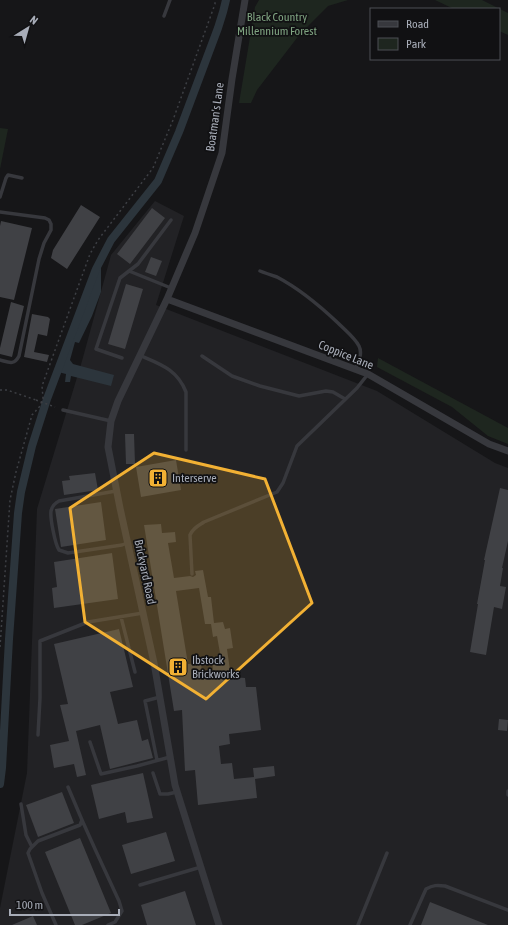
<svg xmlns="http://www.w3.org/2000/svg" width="508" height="925" font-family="'Asap Condensed',sans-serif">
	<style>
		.built { fill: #222225 }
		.green { fill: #1e261f }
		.water { fill: #2c353c }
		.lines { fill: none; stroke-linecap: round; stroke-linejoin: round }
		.canal { stroke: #2c353c; stroke-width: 8 }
		.building { fill: #404145; fill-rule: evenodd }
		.path { stroke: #3d3f44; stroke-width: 1.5; stroke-dasharray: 2 3; stroke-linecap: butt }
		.service { stroke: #37383d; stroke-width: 3.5 }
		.minor { stroke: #37383d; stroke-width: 7 }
		.path-bridge { stroke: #3d3f44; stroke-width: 1.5; stroke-dasharray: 2 3; stroke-linecap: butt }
		.marked { fill: #f2b134; fill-opacity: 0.2; stroke: #f2b134; stroke-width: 3; stroke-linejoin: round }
		.labels { text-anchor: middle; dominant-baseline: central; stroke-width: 3.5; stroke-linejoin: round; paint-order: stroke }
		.park-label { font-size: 12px; fill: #7fa381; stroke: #111113 }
		.street-label { font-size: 12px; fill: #a8adb8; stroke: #111113 }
		.poi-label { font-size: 12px; fill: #a8adb8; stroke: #111113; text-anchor: start }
	</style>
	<rect width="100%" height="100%" fill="#161618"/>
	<!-- built -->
	<path class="built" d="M155,201L184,216L156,305L377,391L495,463L508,468V925H0V908L27,773L37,509L82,361L111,255Z"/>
	<!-- green -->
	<path class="green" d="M259,0H348L328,6L300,34L257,90L251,103H239L255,7Z
		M435,0H482L508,13V35L499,31V9H454Z
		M0,128L8,129L0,169Z
		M378,358L508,428V444L488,436L452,407L377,367Z"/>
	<!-- water -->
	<path class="water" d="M101,257V292L92,316L79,343L75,342L70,360L73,364L114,375L111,386L71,376L70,382H65L66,374L58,372L96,269Z"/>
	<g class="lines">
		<!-- canal -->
		<path class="canal" d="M0,784L2,768L9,639L18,513L21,492L32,446L47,399L96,269L111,240L158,181L179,132L218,28L223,12L226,0"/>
	</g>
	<!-- building -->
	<path class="building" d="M81,205L100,217L67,269L51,258L53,250Z
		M152,208L165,218L130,264L117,254Z
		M1,221L32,228L14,300L0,297V226Z
		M151,257L162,261L156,276L145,272Z
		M126,284L143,289L125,349L108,344Z
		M11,302L24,306L12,357L0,354V348Z
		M32,314L48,317L50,319L47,336L38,334L34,352L49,355L47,362L24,357Z
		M125,434H134L135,464H126Z
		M176,460L181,490L141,497L136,467Z
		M95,473L98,490L64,495L62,481L70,480L69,476Z
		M500,488L508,490V541L502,568H503L500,586L506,587L502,609L494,607L486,655L470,652L478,604H477L485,560H484Z
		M101,502L106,540L61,547L55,509Z
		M161,524L162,533L175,532L176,542L168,543L174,578L190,576L193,577L196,575L195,571L203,570L208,597H211L214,623L223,622L225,629L230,628L233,648L227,649L231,677L245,678L246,687H256L261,730L229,734L230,744L219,746L221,764L232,763L234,779L254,777L253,768L274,766L275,776L255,779L257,798L198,805L195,770L185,771L182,710L174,711L144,525ZM199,588L205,624H211L213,637L217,636L221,659L212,660L213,670L202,672L201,663L188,664L176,591Z
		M112,553L118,599L54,608L52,588L57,587L54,562Z
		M119,629L133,687L110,692L118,724L137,720L142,741L148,739L153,758L110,769L100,725L76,731L86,775L77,777L74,764L54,768L50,745L69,741L60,705L68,704L54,644Z
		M499,719L508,720L507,731L498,730Z
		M143,773L153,818L127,823L125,812L99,819L91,785L112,780Z
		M62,792L74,823L38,837L26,805Z
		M166,832L175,861L131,874L122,845Z
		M80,838L111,913L82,925H75L45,852Z
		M185,891L196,925H147L141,905Z
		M430,902L488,925H421Z
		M33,916L37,925H12Z"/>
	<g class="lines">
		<!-- path -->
		<path class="path" d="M0,390H7L36,400
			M0,647L10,500L16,472L32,415L40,406L43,398L42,386L90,254L98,240L153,168L173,120L215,4V0"/>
		<!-- service -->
		<path class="service" d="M164,16L170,0
			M0,197L6,178L8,175L22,178
			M0,212L45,218L49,220L51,224V230L44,243L39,259L19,356C14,366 8,362 0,360
			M129,271L138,264L171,220
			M260,271C265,273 271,275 277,277C300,289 320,306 338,323C345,330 355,338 359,346C363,354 358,363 355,369
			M139,355C160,364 177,369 186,392V450
			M202,356L232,376L260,386L299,396L326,391L333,392L345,399
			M122,358L96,349L120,278L129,271L171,288
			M63,410L111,421
			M116,491L59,501C55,503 52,507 51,511C50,518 55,544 59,550L68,553L122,545L127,543
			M192,574L190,535C193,528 198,526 204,522L277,492L283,483L297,446L357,388L368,374
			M121,617L135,672
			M38,735L40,698V641L88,622L143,613
			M90,742L101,774L137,766L170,757
			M157,760L145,701L160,697
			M153,773L160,794H168L177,792
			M508,791V795
			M21,804L26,835L32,847
			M82,820L95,849L119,901L122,911L115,922L108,925
			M140,885L201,867
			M56,925L42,893L28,853L30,849L38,841L80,825L82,820L68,787
			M358,925L387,853
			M410,925L426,889C433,885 437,885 445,886L508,910"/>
		<!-- minor -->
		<path class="minor" d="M167,299L368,374L489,444L508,451
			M219,925L175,785L154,663L120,508L108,447L111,421L118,401L167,299L195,233L222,153L232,79L245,0"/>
		<!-- path-bridge -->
		<path class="path-bridge" d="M36,400L55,407"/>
	</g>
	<!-- marked area -->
	<path class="marked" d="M154,453L265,479L312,603L206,699L85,622L70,508Z"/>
	<!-- icons -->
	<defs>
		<g id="building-square" transform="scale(1)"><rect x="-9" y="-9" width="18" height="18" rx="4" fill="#f2b134" stroke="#111113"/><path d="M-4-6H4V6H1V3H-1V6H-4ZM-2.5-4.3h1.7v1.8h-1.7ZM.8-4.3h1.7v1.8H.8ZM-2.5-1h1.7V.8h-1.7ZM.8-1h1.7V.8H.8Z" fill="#111"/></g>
	</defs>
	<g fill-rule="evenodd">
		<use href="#building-square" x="158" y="478"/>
		<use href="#building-square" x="178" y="667"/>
	</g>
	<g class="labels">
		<!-- park labels -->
		<g class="park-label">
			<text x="277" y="17">Black Country<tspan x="277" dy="14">Millennium Forest</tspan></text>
		</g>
		<!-- street labels -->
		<g class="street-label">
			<text transform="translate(215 117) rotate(-82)">Boatman's Lane</text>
			<text transform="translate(346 355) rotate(22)">Coppice Lane</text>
			<text transform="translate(145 572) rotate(78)">Brickyard Road</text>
		</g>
		<!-- poi labels -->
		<g class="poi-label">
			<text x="172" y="478">Interserve</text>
			<text x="192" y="660">Ibstock<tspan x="192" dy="14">Brickworks</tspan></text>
		</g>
	</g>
	<!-- legend -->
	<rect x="370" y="8" width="130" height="52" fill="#111113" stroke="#4d4f55"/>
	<rect x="378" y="21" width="20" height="6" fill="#37383d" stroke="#4d4f55"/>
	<text x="406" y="28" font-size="12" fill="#a8adb8">Road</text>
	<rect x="378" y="38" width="20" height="12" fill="#1e261f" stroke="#4d4f55"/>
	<text x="406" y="48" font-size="12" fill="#a8adb8">Park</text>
	<!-- north arrow -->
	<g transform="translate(28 28) rotate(37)" stroke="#111113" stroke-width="3" paint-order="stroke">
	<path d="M0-3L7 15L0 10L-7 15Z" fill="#a8adb8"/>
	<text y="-6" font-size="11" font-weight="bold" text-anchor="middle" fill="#a8adb8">N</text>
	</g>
	<!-- scale -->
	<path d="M10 909v6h109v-6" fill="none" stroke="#a8adb8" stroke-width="2"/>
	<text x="16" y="909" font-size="12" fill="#a8adb8" stroke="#111113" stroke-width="3" paint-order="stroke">100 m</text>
</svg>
